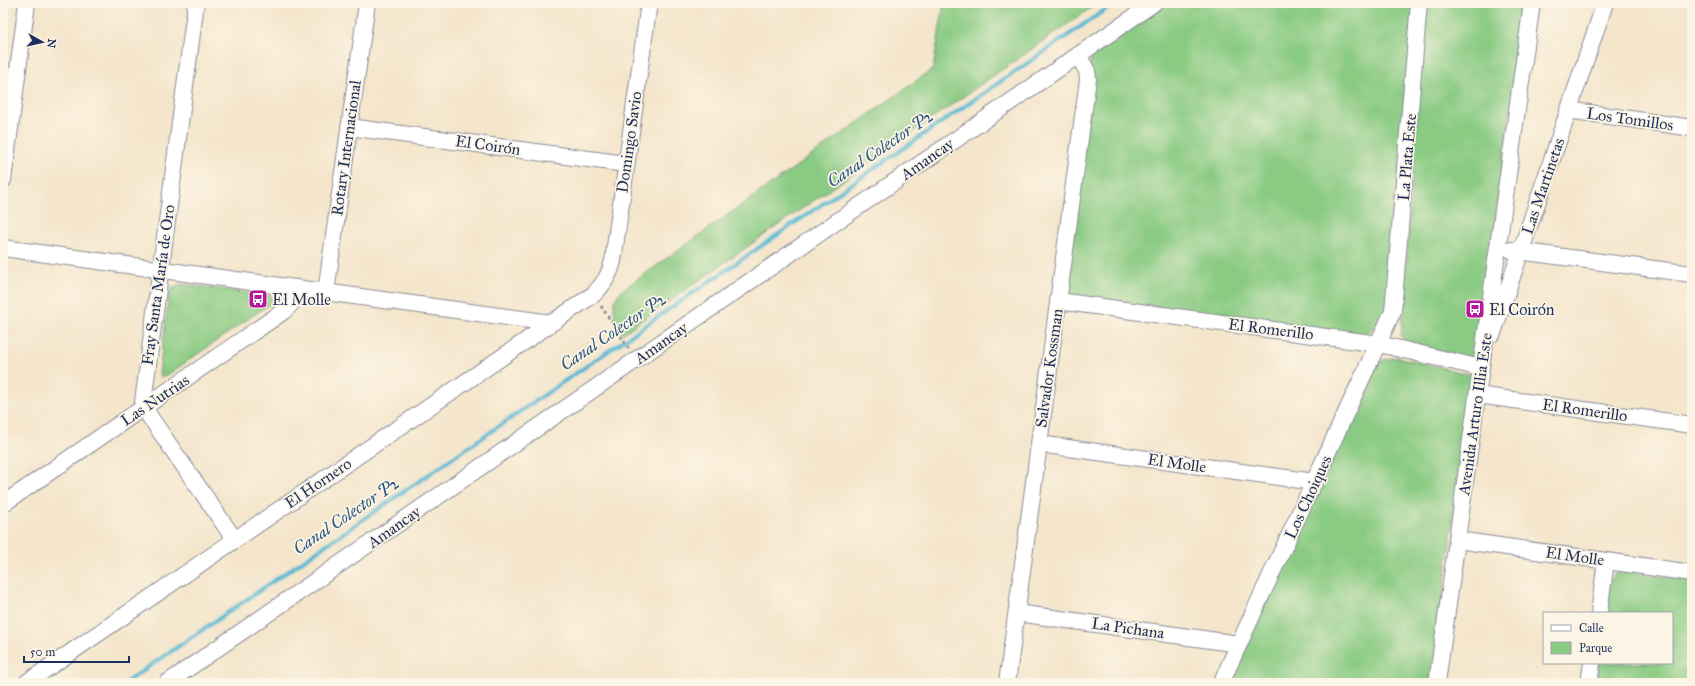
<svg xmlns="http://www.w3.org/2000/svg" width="1695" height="686" font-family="'IM FELL Great Primer',serif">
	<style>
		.green { fill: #8acb83; stroke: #527d70 }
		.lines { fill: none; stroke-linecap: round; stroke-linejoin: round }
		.stream { stroke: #55b8d3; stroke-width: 4 }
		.minor-casing { stroke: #888a94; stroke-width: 18 }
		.path { stroke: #888a94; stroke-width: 2.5; stroke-dasharray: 3 3; stroke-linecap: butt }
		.minor { stroke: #fff; stroke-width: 16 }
		.labels { text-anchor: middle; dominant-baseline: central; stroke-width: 3.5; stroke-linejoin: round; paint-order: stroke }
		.street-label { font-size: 16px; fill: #1b2f5e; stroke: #fcf5e5 }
		.poi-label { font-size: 16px; fill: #1b2f5e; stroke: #fcf5e5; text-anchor: start }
		.water-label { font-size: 17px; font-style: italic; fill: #2c5881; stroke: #fcf5e5 }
	</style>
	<rect width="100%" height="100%" fill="#fcf5e5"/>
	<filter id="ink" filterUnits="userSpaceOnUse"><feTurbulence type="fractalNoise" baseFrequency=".025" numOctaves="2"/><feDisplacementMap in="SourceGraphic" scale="8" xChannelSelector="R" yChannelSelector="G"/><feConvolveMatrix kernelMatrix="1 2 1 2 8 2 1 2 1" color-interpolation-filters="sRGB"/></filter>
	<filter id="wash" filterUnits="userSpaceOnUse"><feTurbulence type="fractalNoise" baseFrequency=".012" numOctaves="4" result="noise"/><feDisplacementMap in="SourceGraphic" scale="16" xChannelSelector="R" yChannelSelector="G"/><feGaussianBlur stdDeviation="0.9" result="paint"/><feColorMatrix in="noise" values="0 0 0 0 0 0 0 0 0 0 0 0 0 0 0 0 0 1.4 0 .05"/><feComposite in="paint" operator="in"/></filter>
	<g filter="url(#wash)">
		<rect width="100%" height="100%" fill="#f4e5cb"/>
		<!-- green -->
		<path class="green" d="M944,3H1098L622,334C616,319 608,304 621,291L933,69Z
			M1164,3H1414L1389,302C1382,316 1379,329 1363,334L1064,297L1091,57L1096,50Z
			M1425,3H1525L1476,361L1405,342L1401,336Z
			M181,284L271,296L274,301L166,376L161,377L159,374L169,295L172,289Z
			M1397,357L1473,375L1431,683H1228L1375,368L1383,360Z
			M1624,571L1692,581V683H1596L1599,663H1672V613H1606L1611,579L1615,574Z"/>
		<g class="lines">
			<!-- stream -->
			<path class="stream" d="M125,683L1115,3"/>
		</g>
	</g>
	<g filter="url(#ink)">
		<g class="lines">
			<!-- minor casing -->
			<g class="minor-casing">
				<path id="minor" d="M196,3L143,402L150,417L235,540
					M1568,110L1692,128
					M349,127L626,164
					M3,180L27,3
					M3,248L551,323
					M1511,250L1692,274
					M326,292L367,3
					M1058,301L1379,344L1481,368
					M1493,333L1605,3
					M1477,395L1692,425
					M1039,444L1315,482
					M3,504L284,311L291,304L298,288
					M1457,540L1692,573
					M1017,613L1239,644
					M1599,613L1606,561
					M26,683L594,294C604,284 610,275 613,261L649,3
					M167,683L1154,3
					M1007,683L1088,79L1087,71L1078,55
					M1221,683L1393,311L1419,3
					M1437,683L1532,3
					M1589,683L1592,663"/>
			</g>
			<!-- path -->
			<path class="path" d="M601,306L629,349"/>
			<!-- minor -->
			<use href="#minor" class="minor"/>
		</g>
	</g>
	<!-- icons -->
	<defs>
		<g id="bus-square" transform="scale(1)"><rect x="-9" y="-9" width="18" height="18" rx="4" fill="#b5179e" stroke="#fcf5e5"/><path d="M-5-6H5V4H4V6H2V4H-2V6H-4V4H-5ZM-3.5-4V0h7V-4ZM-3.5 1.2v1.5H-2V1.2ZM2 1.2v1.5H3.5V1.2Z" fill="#fff"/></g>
	</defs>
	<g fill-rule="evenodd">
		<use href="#bus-square" x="258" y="299"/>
		<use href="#bus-square" x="1475" y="309"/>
	</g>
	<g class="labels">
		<!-- street labels -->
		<g class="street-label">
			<text transform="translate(1630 119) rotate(8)">Los Tomillos</text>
			<text transform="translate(629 142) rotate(-82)">Domingo Savio</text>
			<text transform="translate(488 145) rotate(8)">El Coirón</text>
			<text transform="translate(346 148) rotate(-82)">Rotary Internacional</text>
			<text transform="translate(1407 157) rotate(-85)">La Plata Este</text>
			<text transform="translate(927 159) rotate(-35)">Amancay</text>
			<text transform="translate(1543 186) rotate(-71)">Las Martinetas</text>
			<text transform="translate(158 285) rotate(-82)">Fray Santa María de Oro</text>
			<text transform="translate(1271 329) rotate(7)">El Romerillo</text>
			<text transform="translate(661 343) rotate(-35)">Amancay</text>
			<text transform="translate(1049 368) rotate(-82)">Salvador Kossman</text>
			<text transform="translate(155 400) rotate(-34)">Las Nutrias</text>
			<text transform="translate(1585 410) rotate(8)">El Romerillo</text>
			<text transform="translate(1475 414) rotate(-82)">Avenida Arturo Illia Este</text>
			<text transform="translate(1177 463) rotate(8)">El Molle</text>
			<text transform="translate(318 483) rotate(-34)">El Hornero</text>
			<text transform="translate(1308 497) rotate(-65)">Los Choiques</text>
			<text transform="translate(394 527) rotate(-35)">Amancay</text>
			<text transform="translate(1575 556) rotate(8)">El Molle</text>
			<text transform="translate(1128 628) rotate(8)">La Pichana</text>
		</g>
		<!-- poi labels -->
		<g class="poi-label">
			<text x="272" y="299">El Molle</text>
			<text x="1489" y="309">El Coirón</text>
		</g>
		<!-- water labels -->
		<g class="water-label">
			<text transform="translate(880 149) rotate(-34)">Canal Colector P2</text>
			<text transform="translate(613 332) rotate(-34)">Canal Colector P2</text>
			<text transform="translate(346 516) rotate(-34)">Canal Colector P2</text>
		</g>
	</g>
	<!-- margin -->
	<rect width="1695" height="686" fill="none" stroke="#fcf5e5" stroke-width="16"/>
	<!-- legend -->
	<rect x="1543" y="612" width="130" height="52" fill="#fcf5e5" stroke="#a2a6af"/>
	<rect x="1551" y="625" width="20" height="6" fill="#ffffff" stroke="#a2a6af"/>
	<text x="1579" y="632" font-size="12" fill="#1b2f5e">Calle</text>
	<rect x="1551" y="642" width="20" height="12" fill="#8acb83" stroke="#a2a6af"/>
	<text x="1579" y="652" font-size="12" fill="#1b2f5e">Parque</text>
	<!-- north arrow -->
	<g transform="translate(42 42) rotate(98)" stroke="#fcf5e5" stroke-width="3" paint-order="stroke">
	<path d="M0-3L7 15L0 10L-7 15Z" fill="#1b2f5e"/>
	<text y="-6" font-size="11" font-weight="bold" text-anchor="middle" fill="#1b2f5e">N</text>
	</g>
	<!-- scale -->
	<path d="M24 656v6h105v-6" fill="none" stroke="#1b2f5e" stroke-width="2"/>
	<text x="30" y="656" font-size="12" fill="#1b2f5e" stroke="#fcf5e5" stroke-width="3" paint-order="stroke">50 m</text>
</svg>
